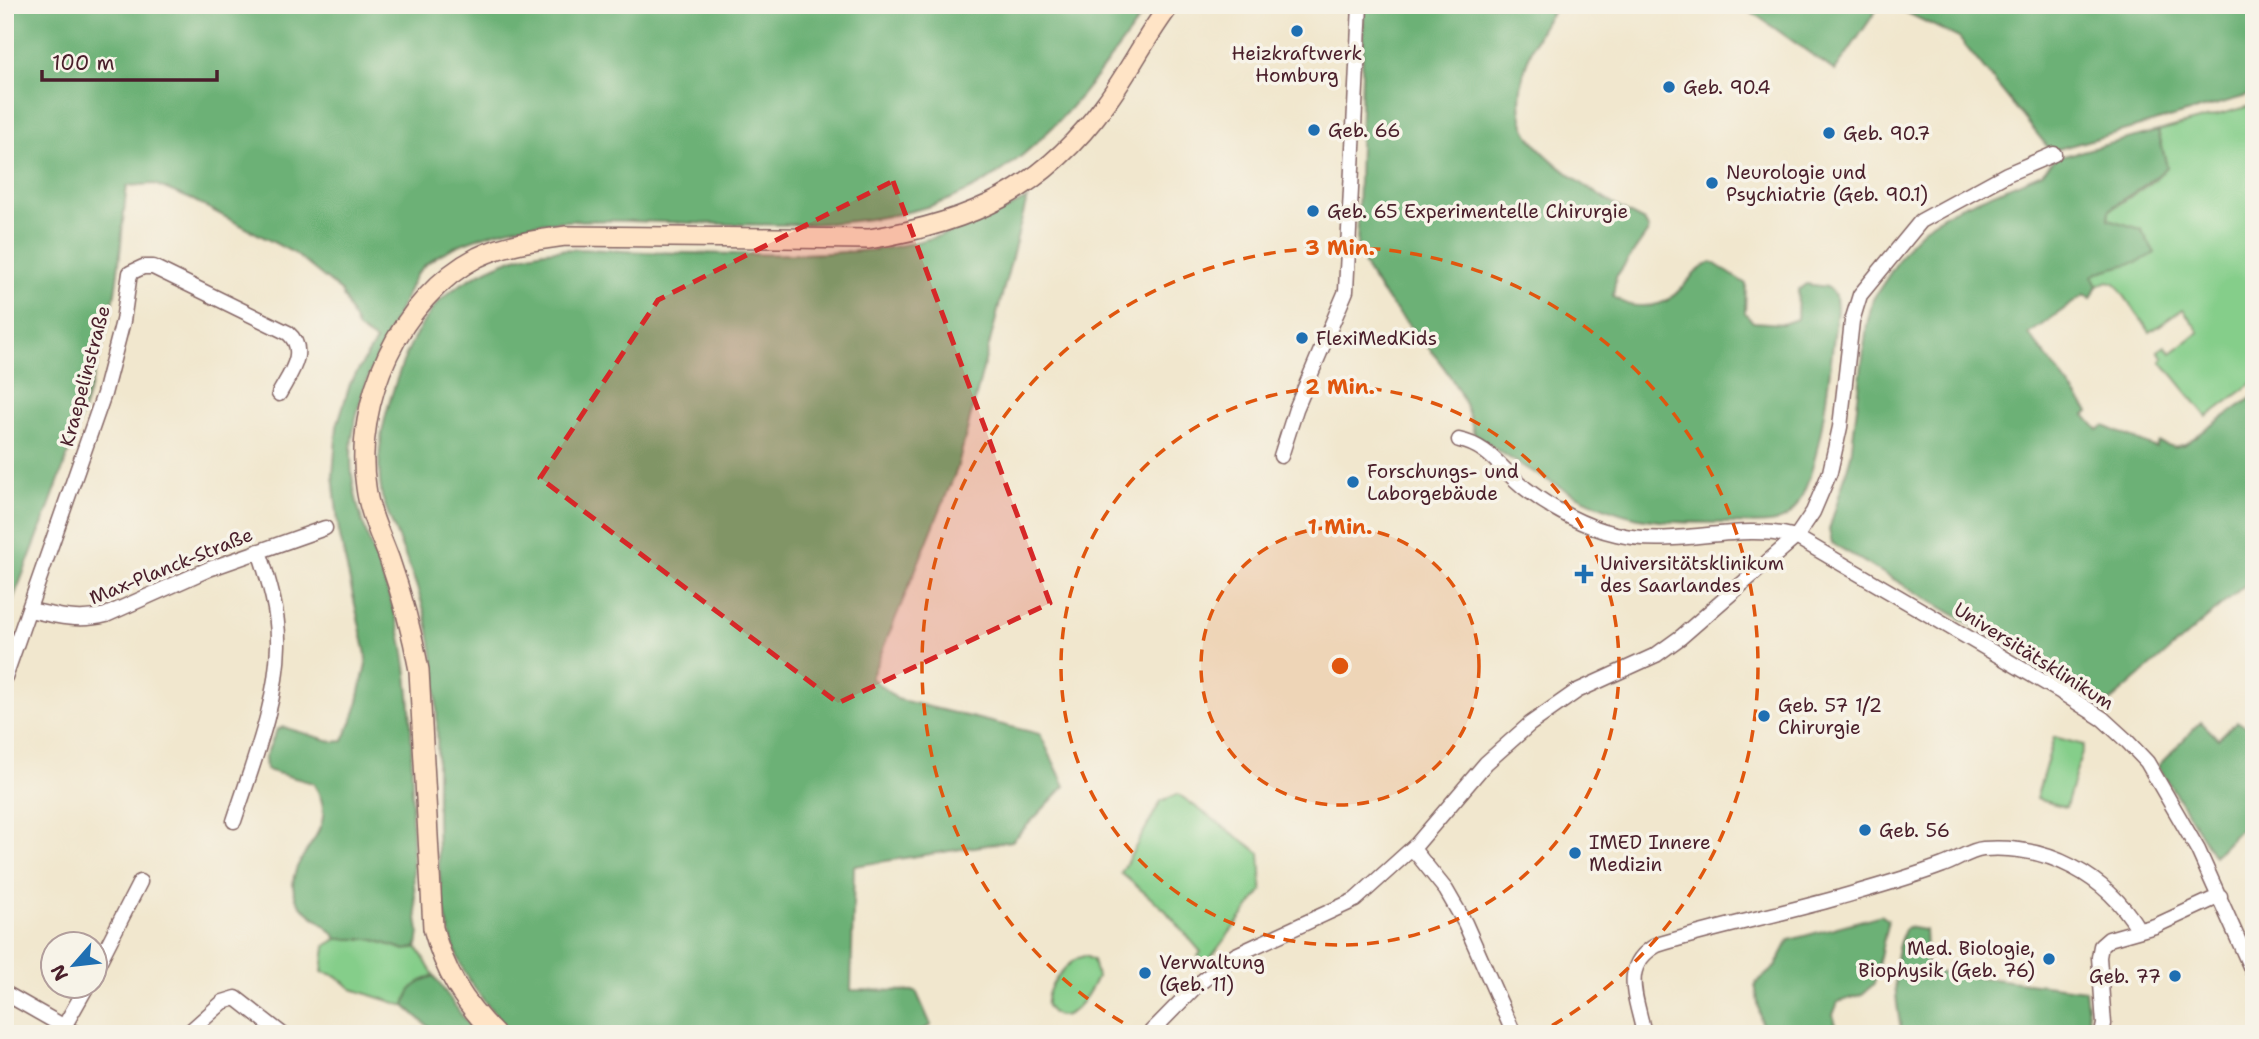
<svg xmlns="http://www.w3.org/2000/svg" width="2259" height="1039" font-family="'Shantell Sans',sans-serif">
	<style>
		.green { fill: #85ce8a; stroke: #68765a; stroke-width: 2 }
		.forest { fill: #6cb176; stroke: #5b6850; stroke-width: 2 }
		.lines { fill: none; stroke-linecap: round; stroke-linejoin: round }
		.street-casing { stroke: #846564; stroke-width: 17 }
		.secondary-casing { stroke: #846564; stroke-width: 22 }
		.street { stroke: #fff; stroke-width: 14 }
		.secondary { stroke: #ffe4c6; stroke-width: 19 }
		.marked { fill: #d62828; fill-opacity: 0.2; stroke: #d62828; stroke-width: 5; stroke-dasharray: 14 9; stroke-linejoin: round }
		.ring { fill: none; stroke: #e0560e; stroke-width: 3.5; stroke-dasharray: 12 9 }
		.poi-dot { fill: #1f6fb2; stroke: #f7f3e8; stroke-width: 2.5 }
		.labels { text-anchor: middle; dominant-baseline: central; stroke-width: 7; stroke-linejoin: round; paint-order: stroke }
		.poi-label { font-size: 19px; fill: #4a1f2b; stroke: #f7f3e8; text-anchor: start }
		.street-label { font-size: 19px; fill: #4a1f2b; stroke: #f7f3e8 }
		.centre { fill: #e0560e; stroke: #f7f3e8; stroke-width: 3.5 }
		.ring-label { font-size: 21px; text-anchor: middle; font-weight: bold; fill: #e0560e; stroke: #f7f3e8; stroke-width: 7; stroke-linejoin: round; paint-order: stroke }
	</style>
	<rect width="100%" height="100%" fill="#f7f3e8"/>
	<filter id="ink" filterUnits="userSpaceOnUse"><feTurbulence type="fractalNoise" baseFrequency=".0143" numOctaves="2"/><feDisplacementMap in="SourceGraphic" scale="14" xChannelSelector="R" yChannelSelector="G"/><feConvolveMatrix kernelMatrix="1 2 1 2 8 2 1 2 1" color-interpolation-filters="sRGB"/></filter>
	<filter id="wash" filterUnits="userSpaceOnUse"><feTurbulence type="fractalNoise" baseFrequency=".00686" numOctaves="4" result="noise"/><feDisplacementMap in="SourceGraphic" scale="28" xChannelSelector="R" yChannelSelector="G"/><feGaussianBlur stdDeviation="1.57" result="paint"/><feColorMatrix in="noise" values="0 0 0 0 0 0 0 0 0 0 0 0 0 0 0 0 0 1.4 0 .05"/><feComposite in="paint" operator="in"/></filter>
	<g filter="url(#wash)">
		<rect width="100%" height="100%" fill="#f1e7ce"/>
		<!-- green -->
		<path class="green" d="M2254,105V382L2207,417L2161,361L2164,358L2158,351L2165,346L2171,353L2199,332L2183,309L2150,332L2115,283L2108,281L2097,286L2091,276L2108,267L2118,266L2146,240L2141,229L2108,220L2109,211L2155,180L2167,167L2158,131Z
			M2054,737L2084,745L2066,807L2036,799Z
			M1178,794L1260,853L1262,890L1206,964L1198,956L1201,952L1165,910L1121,873L1161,801Z
			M337,939H371L405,950L417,947L434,976C418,982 408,988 405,1006L352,989L337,976L322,972L325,946Z
			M1085,956L1093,960L1097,977C1089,994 1065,1035 1047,1006C1044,989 1068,958 1085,956Z"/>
		<!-- forest -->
		<path class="forest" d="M5,5H1150C1093,81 1037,167 945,201C828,244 674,214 552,222C515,224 444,243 419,271C411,280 408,295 402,305C380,350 359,389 352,439C344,509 387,571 401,637C421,733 404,834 419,932L417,947L406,950L371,939H337C328,922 298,913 294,892C285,852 347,833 313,783L266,770L265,757L277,730L283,727L334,742L343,741L356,711L367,659L339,532L333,475L337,426L350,384L376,341L358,329L341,291L294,253L193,200L154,184L127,186C121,227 121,272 111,313C85,418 45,519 5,620Z
			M1364,5H1558C1533,34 1509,93 1526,130C1541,161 1613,206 1644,221L1649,230L1616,277L1613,296C1625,305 1630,306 1644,306C1681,306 1683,274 1712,262L1746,284L1745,313L1753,322L1783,324L1797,319L1798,290L1806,284L1827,287L1836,295L1837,311C1830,359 1823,478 1791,513C1777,528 1749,523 1730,523C1702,522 1672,524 1645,519C1596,512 1515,464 1474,434C1459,355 1386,320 1357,250Z
			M1742,5H1880L1835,71Z
			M1891,5H2254V94L2051,151L1959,38Z
			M2158,131L2167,167C2150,185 2127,194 2109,211L2108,219L2141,229L2155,253C2136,267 2112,264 2092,276L2097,286L2091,299L2084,295L2029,334L2089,412L2085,415L2098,430L2104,426L2156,448L2158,442L2174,447L2185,444L2254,396V592L2246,584L2110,702L2098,699L1832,543L1829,530L1851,455L1867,324L1873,299L1910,243L1926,227L1951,211L2042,173L2056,158Z
			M1027,199L957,469L871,678L897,699L1040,734L1065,786L1012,841L854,866L851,990L916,991L931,1025L916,1034H514C492,1011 470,988 458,958C420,860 449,741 430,637C422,589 398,542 382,497C374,452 384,415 399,373C407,349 424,314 444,297C467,277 505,259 534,253C569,246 610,251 645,252C721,254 797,257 872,250C931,243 975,225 1027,199Z
			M2237,721L2247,728L2254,721V780L2247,797L2248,821L2214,856L2158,766L2201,722L2218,739Z
			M1881,915L1888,920L1874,984L1861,995L1838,1002L1833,1015L1839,1034H1763L1755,984L1775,967L1789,940Z
			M1907,927L1925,930L1927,971L2085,990L2089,1021L2085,1034H1902C1896,1004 1888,954 1907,927Z
			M434,976L475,1034H437L405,1006C408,988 418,981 434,976Z"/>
	</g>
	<g filter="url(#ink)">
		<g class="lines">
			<!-- street casing -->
			<g class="street-casing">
				<path id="street" d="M1459,440C1490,446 1502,471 1526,489C1552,509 1585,527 1616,534C1676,549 1737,521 1796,537L2061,692L2103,719L2127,741L2147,762L2198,850L2254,975
					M1281,456L1296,409L1346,291L1360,5
					M30,610C56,616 79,622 106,615L209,569L325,528
					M5,677L104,394L123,321L130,273L143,267H153L288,333C309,351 289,375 279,394
					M234,821C252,765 277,705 278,645C279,613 269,581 259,551
					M1413,849L1446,890L1465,923L1514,1034
					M94,972L140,882
					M5,993L77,1034
					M65,1025L87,986
					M187,1034L223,1002L236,998L282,1034
					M1149,1034L1197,985L1236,955L1355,900L1417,844L1486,763L1530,724L1577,691L1656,655L1681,637L1796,537L1813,512L1830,472L1840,427L1852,321L1860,295L1921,221L2007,174L2054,154
					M1644,1034C1637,998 1619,966 1657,945C1716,927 1777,915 1837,898C1872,888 1909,878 1943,865C1956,861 1970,850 1983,849C2047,844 2106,875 2139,930
					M2102,1034L2104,1024L2099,957L2101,946L2109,939L2155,926L2220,896"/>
			</g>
			<!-- secondary casing -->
			<g class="secondary-casing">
				<path id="secondary" d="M495,1034C463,1002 445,972 433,928L419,670C412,632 402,595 389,558C380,534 369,512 366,487C353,402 400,297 478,257C505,244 536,240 566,236L869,239C972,222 1043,190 1106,103C1129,72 1146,36 1170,5"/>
			</g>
			<!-- street -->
			<use href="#street" class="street"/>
			<!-- secondary -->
			<use href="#secondary" class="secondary"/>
		</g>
	</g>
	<!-- marked area -->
	<path class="marked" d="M893,181L1050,603L838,703L540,478L658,300Z"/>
	<!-- distance rings -->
	<circle cx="1340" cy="666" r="139" fill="#e0560e" fill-opacity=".12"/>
	<g class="ring">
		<circle cx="1340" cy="666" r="139"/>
		<circle cx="1340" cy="666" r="279"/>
		<path d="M1141 1033A418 418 0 1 1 1539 1033"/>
	</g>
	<!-- markers -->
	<g class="poi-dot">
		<circle cx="1297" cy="31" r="7"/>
		<circle cx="1669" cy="87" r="7"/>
		<circle cx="1314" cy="130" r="7"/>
		<circle cx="1829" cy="133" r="7"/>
		<circle cx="1712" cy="183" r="7"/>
		<circle cx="1313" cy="211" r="7"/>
		<circle cx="1302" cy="338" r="7"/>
		<circle cx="1353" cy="482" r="7"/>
		<path d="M1580.5 563.5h7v7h7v7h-7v7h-7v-7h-7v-7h7z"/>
		<circle cx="1764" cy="716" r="7"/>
		<circle cx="1865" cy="830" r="7"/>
		<circle cx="1575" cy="853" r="7"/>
		<circle cx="2049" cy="959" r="7"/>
		<circle cx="1145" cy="973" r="7"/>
		<circle cx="2175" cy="976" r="7"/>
	</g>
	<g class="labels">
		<!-- poi labels -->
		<g class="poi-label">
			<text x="1297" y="53" text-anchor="middle">Heizkraftwerk<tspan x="1297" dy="22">Homburg</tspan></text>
			<text x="1683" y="87">Geb. 90.4</text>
			<text x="1328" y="130">Geb. 66</text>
			<text x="1843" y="133">Geb. 90.7</text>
			<text x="1726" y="172">Neurologie und<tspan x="1726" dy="22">Psychiatrie (Geb. 90.1)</tspan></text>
			<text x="1327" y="211">Geb. 65 Experimentelle Chirurgie</text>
			<text x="1316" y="338">FlexiMedKids</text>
			<text x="1367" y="471">Forschungs- und<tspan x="1367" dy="22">Laborgebäude</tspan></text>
			<text x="1600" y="563">Universitätsklinikum<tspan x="1600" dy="22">des Saarlandes</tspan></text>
			<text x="1778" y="705">Geb. 57 1/2<tspan x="1778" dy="22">Chirurgie</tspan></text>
			<text x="1879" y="830">Geb. 56</text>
			<text x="1589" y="842">IMED Innere<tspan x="1589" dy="22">Medizin</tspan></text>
			<text x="2035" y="948" text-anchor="end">Med. Biologie,<tspan x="2035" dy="22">Biophysik (Geb. 76)</tspan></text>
			<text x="1159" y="962">Verwaltung<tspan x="1159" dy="22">(Geb. 11)</tspan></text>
			<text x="2161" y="976" text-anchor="end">Geb. 77</text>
		</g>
		<!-- street labels -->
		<g class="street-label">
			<text transform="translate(85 376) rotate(-75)">Kraepelinstraße</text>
			<text transform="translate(171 566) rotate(-22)">Max-Planck-Straße</text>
			<text transform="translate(2034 656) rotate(32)">Universitätsklinikum</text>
		</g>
	</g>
	<circle cx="1340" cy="666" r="10" class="centre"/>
	<g class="ring-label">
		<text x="1340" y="255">3 Min.</text>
		<text x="1340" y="394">2 Min.</text>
		<text x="1340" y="534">1 Min.</text>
	</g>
	<!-- margin -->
	<rect width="2259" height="1039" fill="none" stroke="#f7f3e8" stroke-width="28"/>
	<!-- north arrow -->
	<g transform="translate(74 965) rotate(242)"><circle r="33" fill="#f7f3e8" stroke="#b29e9c" stroke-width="2"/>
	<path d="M0-5L12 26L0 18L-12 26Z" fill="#1f6fb2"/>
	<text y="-10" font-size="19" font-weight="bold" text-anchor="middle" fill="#4a1f2b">N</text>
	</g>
	<!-- scale -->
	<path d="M42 70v10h175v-10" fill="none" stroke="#4a1f2b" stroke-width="3.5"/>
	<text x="52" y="70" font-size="21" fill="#4a1f2b" stroke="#f7f3e8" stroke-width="5" paint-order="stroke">100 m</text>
</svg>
